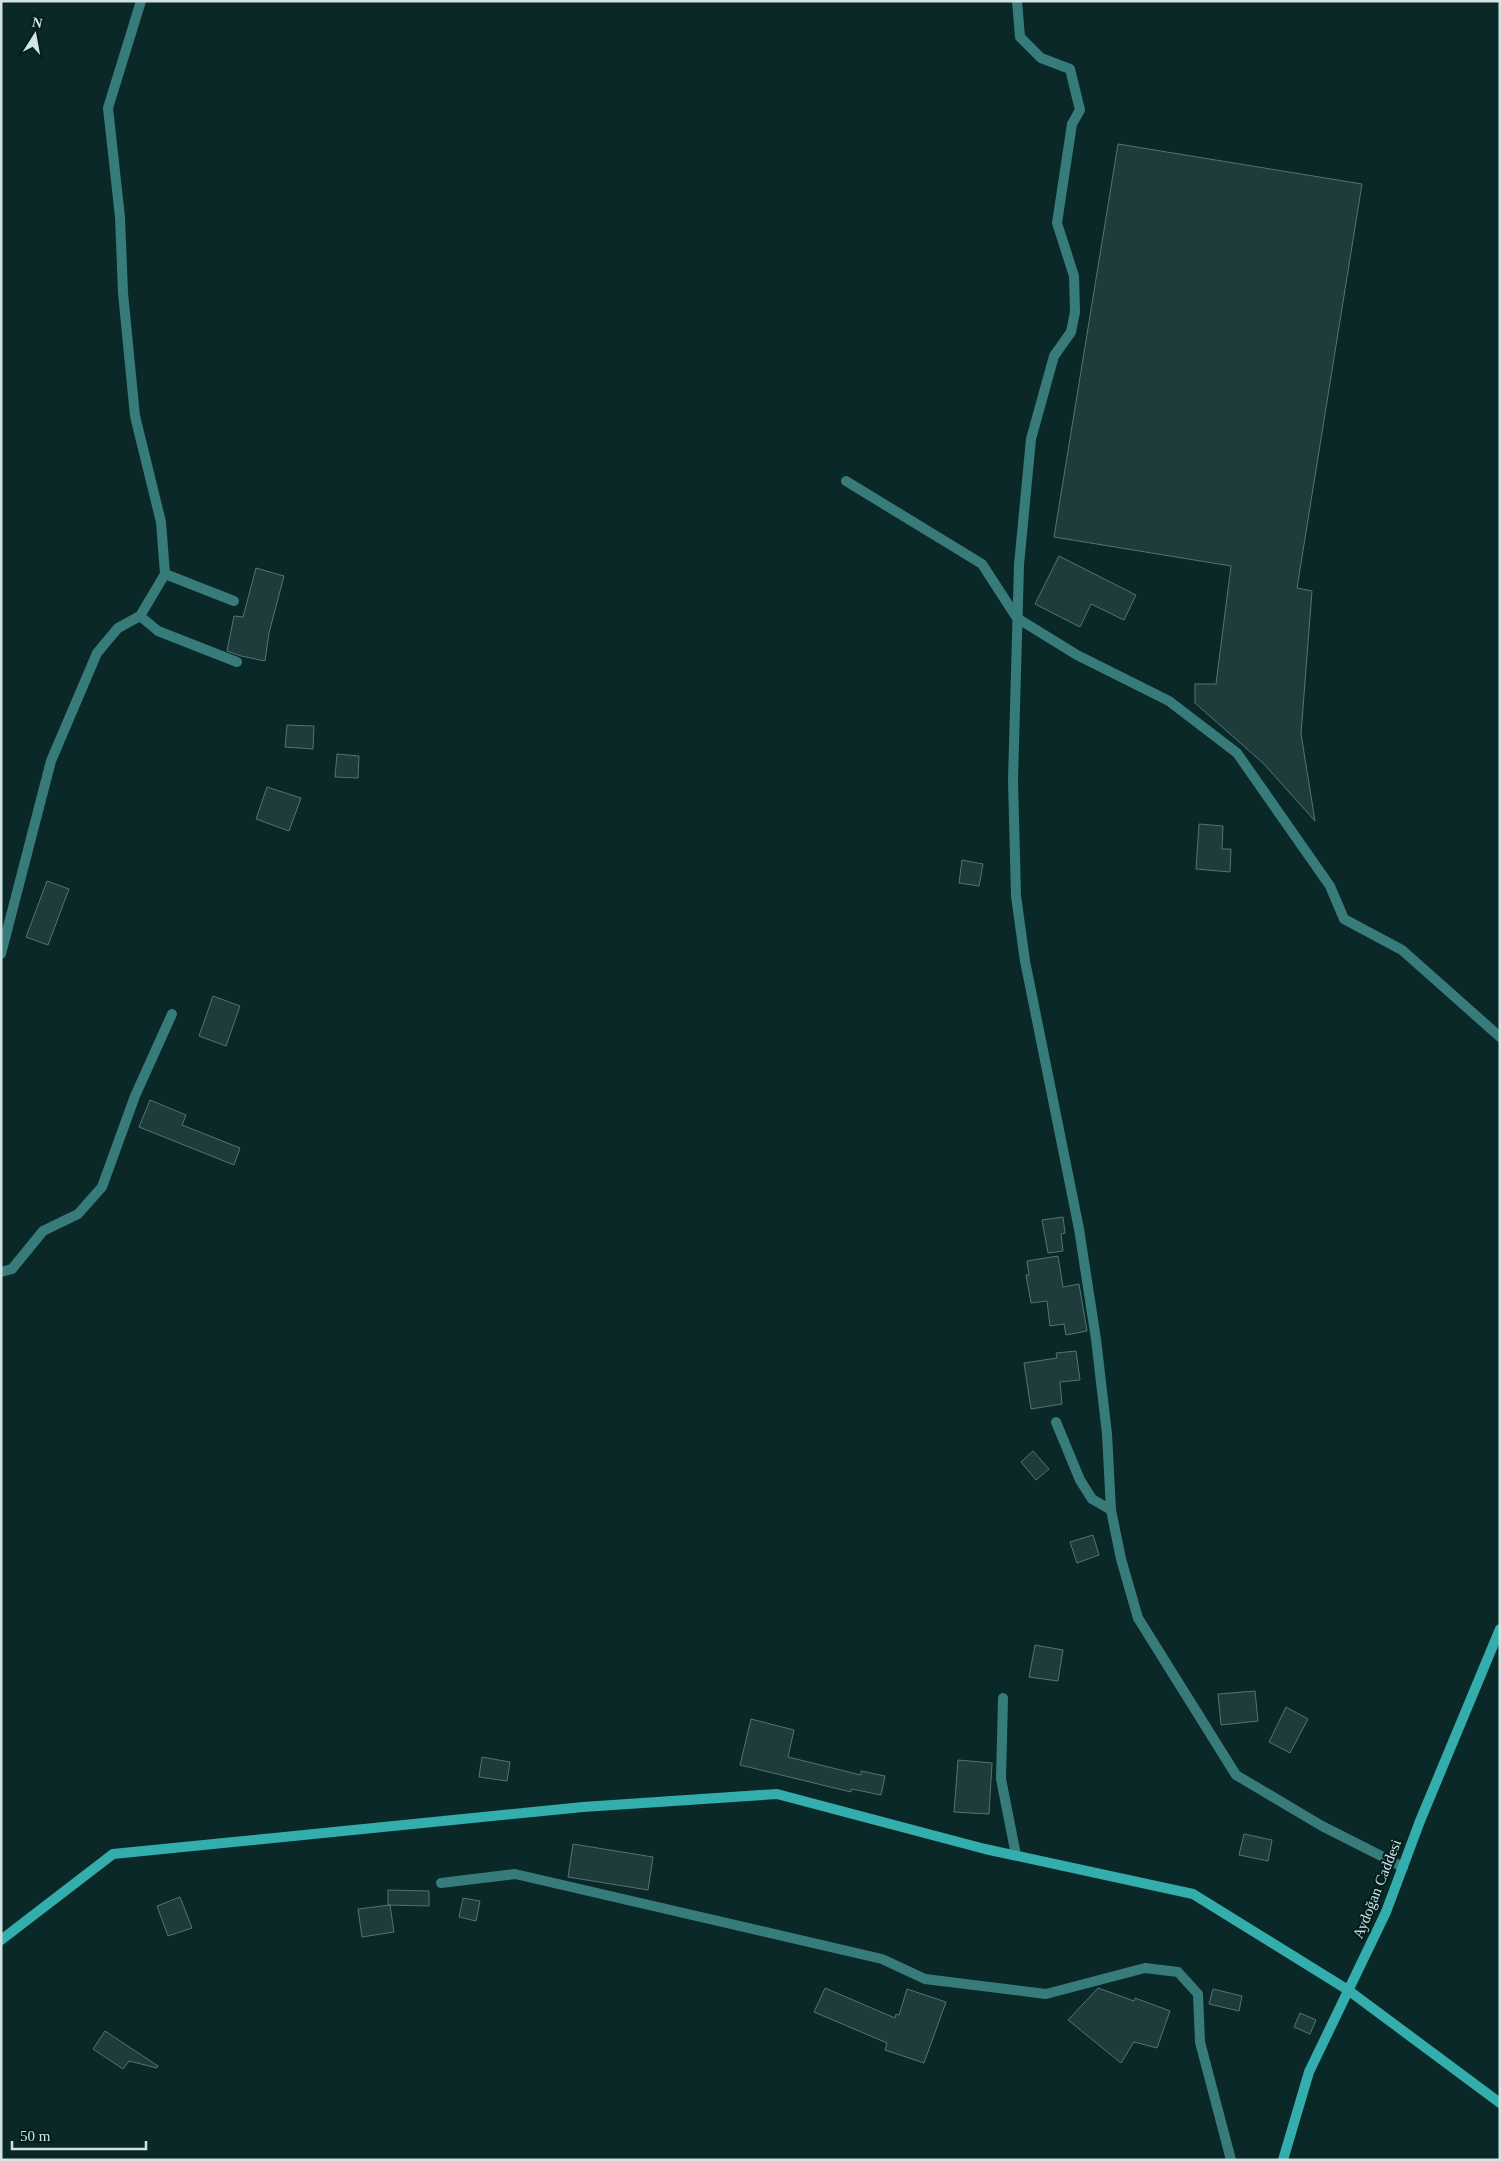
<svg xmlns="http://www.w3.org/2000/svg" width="1501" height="2161" font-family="'Times New Roman',serif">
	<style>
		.building { fill: #1f3c3c; stroke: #547372 }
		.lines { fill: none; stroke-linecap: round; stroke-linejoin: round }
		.street { stroke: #377b7b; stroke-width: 10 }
		.secondary { stroke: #34adad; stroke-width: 10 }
		.labels { text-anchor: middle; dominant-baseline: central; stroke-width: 4.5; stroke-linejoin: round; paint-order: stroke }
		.street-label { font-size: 15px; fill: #d3e3e3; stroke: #021e1f }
	</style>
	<rect width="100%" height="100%" fill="#0a2828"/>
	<!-- building -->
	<path class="building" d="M1118,144L1362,184L1297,588L1312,591L1301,734L1315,821L1263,763L1195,703V684H1216L1231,566L1054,537Z
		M1059,556L1136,595L1124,620L1091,604L1080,627L1035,604Z
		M256,568L284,576L269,633L265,661L241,656L227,651L234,616L243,617Z
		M287,725L314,726L313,749L285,747Z
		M337,754L359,756L358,778L335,777Z
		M267,787L301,798L289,831L256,819Z
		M1199,824L1223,826L1222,849H1231L1230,872L1196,869Z
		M962,860L983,864L979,886L959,883Z
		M47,881L69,889L48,945L26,937Z
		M213,996L240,1006L226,1046L199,1036Z
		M150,1100L186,1115L182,1125L240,1148L234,1165L139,1127Z
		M1063,1217L1065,1233L1061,1234L1063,1251L1048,1253L1042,1220Z
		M1058,1256L1063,1287L1079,1284L1087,1331L1066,1335L1064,1324L1050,1326L1047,1301L1031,1303L1026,1275H1029L1027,1261Z
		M1076,1351L1080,1380L1060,1382L1062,1404L1031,1409L1024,1363L1057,1358L1056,1353Z
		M1033,1451L1049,1469L1036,1480L1021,1462Z
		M1093,1535L1099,1555L1077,1563L1070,1542Z
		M1035,1645L1063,1650L1058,1681L1029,1677Z
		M1255,1691L1258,1721L1221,1725L1218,1694Z
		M1286,1707L1308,1719L1290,1753L1269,1742Z
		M751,1719L794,1730L788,1757L861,1775V1771L885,1776L881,1795L852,1789L851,1792L740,1765Z
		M482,1757L510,1762L507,1781L479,1777Z
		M958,1760L992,1763L989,1814L954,1812Z
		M1244,1834L1272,1840L1268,1861L1239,1855Z
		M573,1844L653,1857L648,1890L568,1877Z
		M388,1890L429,1891V1906L388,1905Z
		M180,1897L192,1928L168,1936L157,1906Z
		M463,1898L480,1901L476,1921L459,1917Z
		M390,1905L394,1932L362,1937L358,1909Z
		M825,1988L895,2018L896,2014L899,2015L907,1989L946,2002L924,2063L885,2050L887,2043L814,2012Z
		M1098,1988L1134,2001L1135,1998L1170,2011L1157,2048L1134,2042L1121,2063L1068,2020Z
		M1213,1989L1242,1996L1239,2011L1209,2004Z
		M1300,2013L1316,2020L1310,2034L1294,2027Z
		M105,2031L158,2066L157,2068L129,2061L123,2069L93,2049Z"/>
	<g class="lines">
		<!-- street -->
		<path class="street" d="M1017,1L1020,37L1041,58L1070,69L1080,110L1072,124L1057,223L1074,276L1075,312L1071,332L1054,356L1031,439L1019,565L1013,780L1016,896L1025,961L1079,1229L1096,1339L1107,1434L1111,1510L1121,1559L1138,1618L1236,1775L1322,1826L1403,1867
			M846,481L982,564L1017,618L1077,655L1169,701L1237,753L1330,886L1344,919L1402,950L1500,1037
			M165,574L234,601
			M140,616L158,631L237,662
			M1,954L51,761L97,653L118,628L140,616L165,574L161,522L135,416L123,293L120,217L108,108L141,1
			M1,1272L12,1269L43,1231L78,1214L102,1187L135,1096L172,1014
			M1056,1422L1080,1480L1092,1499L1111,1510
			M1003,1698L1001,1779L1016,1855
			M441,1883L515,1874L882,1959L925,1979L1046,1994L1145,1968L1178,1972L1198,1994L1200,2042L1231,2160"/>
		<!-- secondary -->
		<path class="secondary" d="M1,1940L113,1854L583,1807L777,1794L985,1849L1193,1894L1348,1990L1500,2103
			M1283,2160L1309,2072L1386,1912L1420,1821L1500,1629"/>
	</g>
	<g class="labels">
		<!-- street labels -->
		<g class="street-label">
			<text transform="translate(1377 1889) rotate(-68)">Aydoğan Caddesi</text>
		</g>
	</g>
	<!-- border -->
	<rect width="1501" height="2161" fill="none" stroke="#d3e3e3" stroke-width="5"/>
	<!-- north arrow -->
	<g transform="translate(35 35) rotate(11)" stroke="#021e1f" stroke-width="4" paint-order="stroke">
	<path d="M0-4L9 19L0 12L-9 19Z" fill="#d3e3e3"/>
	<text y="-8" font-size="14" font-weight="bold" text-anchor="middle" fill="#d3e3e3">N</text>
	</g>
	<!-- scale -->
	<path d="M12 2141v8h134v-8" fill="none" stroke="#d3e3e3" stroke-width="2.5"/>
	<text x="20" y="2141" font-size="15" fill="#d3e3e3" stroke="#021e1f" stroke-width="4" paint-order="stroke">50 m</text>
</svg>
